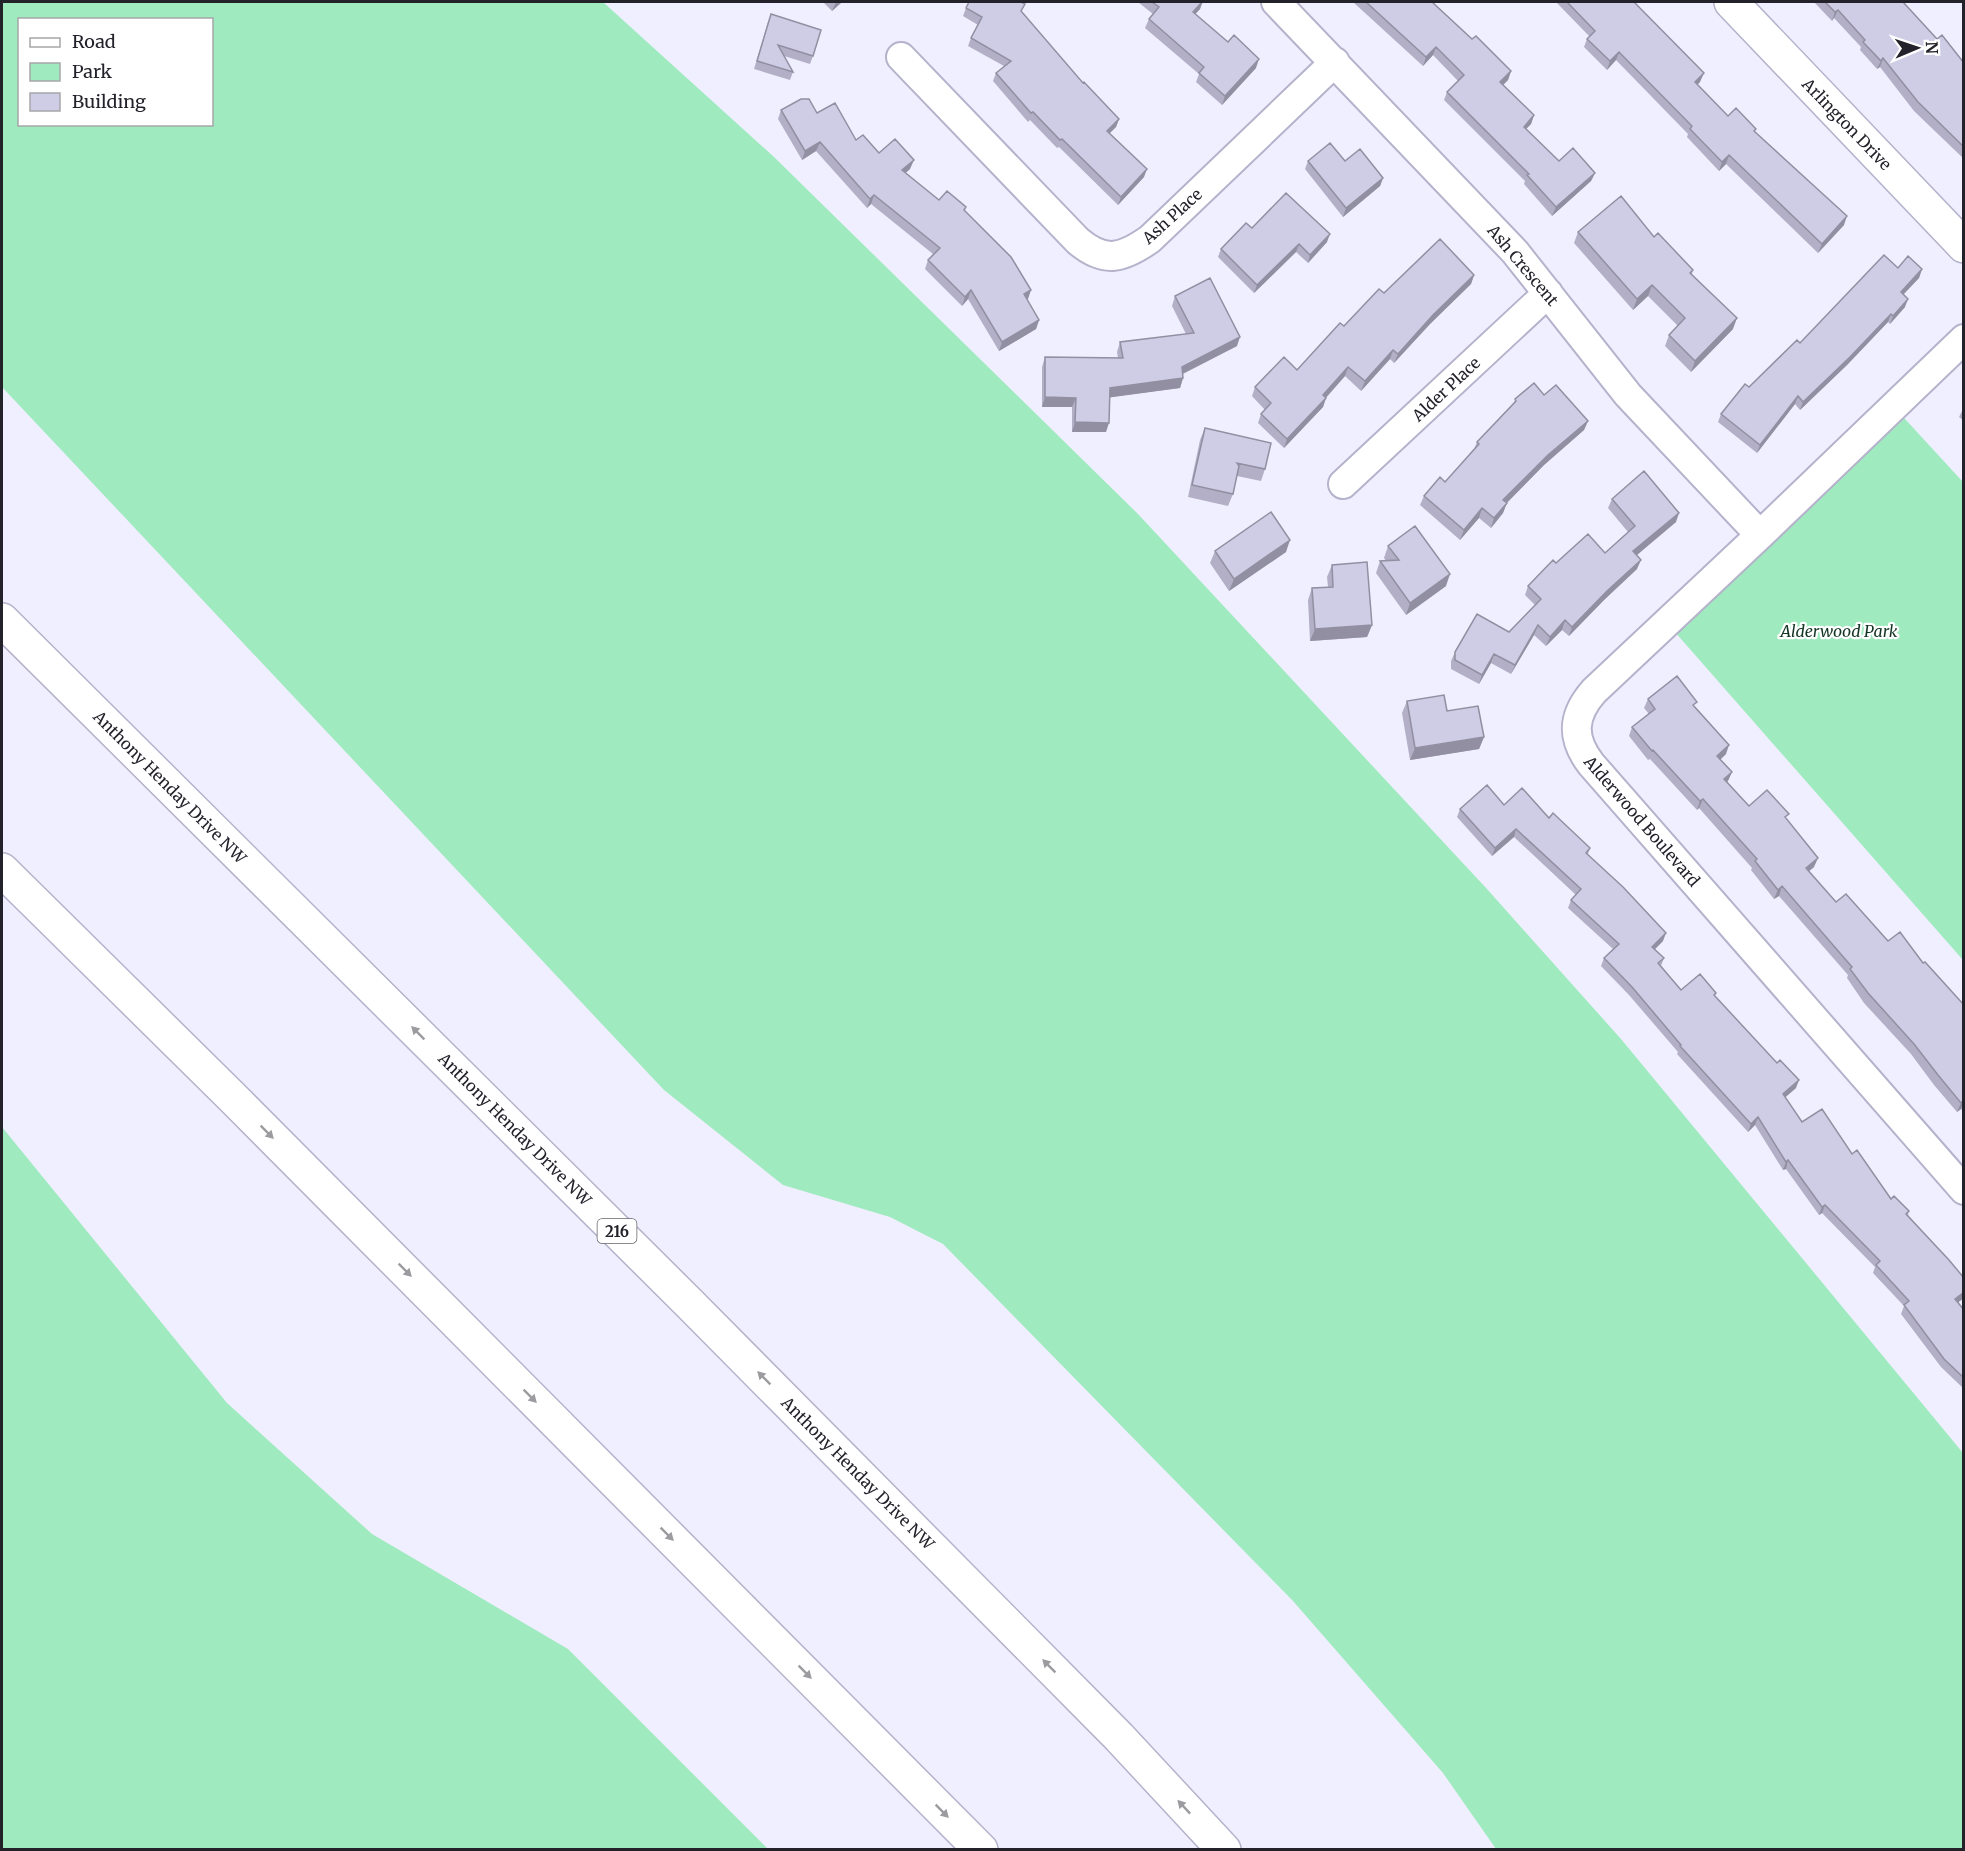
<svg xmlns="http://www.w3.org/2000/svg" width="1965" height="1851" font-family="Merriweather,serif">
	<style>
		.green { fill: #9feabf; fill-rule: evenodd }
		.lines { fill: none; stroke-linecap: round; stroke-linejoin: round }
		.street-casing { stroke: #b5b2cb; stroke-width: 32 }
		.secondary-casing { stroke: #b5b2cb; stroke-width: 36 }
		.highway-casing { stroke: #b5b2cb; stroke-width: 36 }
		.street { stroke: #fff; stroke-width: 28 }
		.secondary { stroke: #fff; stroke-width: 33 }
		.highway { stroke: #fff; stroke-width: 33 }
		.wall { fill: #b2afc6 }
		.shaded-wall { fill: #918fa1 }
		.building { fill: #cfcce6; stroke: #918fa1; stroke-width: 1.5 }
		.oneway { fill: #9c9ca0 }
		.labels { text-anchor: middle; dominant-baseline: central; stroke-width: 4.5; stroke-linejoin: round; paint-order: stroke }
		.shield { fill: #fff; stroke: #65646b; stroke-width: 1.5 }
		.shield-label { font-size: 15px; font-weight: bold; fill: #23222b }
		.street-label { font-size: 16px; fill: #23222b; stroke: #fff }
		.park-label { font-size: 16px; font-style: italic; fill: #143624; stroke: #fff }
	</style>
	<rect width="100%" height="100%" fill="#f0efff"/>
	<!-- green -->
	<path class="green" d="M2,2H603L774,157L1138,514L1487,889L1621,1039L1963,1453V1849H1496L1443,1773L1293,1601L943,1244L890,1217L783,1185L664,1090L2,387ZM20,20H212V124H20Z
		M1894,407L1963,482V960L1667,623Z
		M2,1127L227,1403L372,1534L568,1649L768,1849H2Z"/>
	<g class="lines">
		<!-- street casing -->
		<g class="street-casing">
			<path id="street" d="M1276,2L1515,252L1628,395L1760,535
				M901,57L1078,241C1105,264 1123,258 1150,239L1335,62
				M1964,339L1760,535L1594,691C1572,716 1571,738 1591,764L1964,1190
				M1343,484L1548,293"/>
		</g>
		<!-- secondary casing -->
		<g class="secondary-casing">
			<path id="secondary" d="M1731,2L1964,246"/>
		</g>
		<!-- highway casing -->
		<g class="highway-casing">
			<path id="highway" d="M2,620L689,1303L1119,1737L1224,1850
				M2,870L233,1098L981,1850"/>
		</g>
		<!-- street -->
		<use href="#street" class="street"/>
		<!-- secondary -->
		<use href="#secondary" class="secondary"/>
		<!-- highway -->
		<use href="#highway" class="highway"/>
	</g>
	<!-- wall -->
	<path class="wall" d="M823,2H842L832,11Z
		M1138,2H1203L1200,9L1195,14L1256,68L1222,105L1196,82L1199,74L1145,28L1149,19L1153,14Z
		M1353,2H1432L1472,39L1511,71L1508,80L1503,85L1534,115L1531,124L1526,129L1559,161L1595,173L1591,181L1552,216L1524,184L1525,181L1444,100L1447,92L1458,81L1433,55L1423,66Z
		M1556,2H1634L1700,82L1697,85L1728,116L1755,132L1844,225L1818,253L1726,164L1719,171L1687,137L1688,134L1616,60L1607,70L1584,47L1587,39L1590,37Z
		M1814,2H1903L1937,39L1964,63V159L1914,111L1880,67L1877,69L1860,50L1861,47L1834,18L1832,21Z
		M966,8L1022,12L1083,83L1119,119L1116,127L1109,133L1144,177L1118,205L1059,147L1057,148L1030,120L1028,122L993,81L996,73L1004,66L968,46L971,38L978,25L963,16Z
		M768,22L813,56L810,64L784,56L793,72L790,80L754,69Z
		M781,110L817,113L856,140L910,169L905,173L939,200L965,211L1031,290L1027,299L1039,320L1036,329L999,351L968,299L962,306L925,269L928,260L933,254L871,204L867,208L816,151L802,160L778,119Z
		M1308,161H1345L1383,178L1380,186L1343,217L1305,169Z
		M1252,228L1327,242L1308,263L1296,252L1254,293L1218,257L1221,249Z
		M1578,232L1654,237L1693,270L1692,274L1733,329L1691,372L1665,346L1669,335L1678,326L1648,296L1633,310L1574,243Z
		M1898,268L1922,269L1919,278L1903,295L1905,307L1890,324L1888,322L1847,365L1800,410L1795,404L1757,453L1718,422L1721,414L1749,387L1800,343Z
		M1474,275L1471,284L1430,324L1394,363L1390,359L1361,391L1345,376L1326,398L1323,407L1284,448L1258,423L1261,414L1265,410L1252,396L1255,387L1297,370L1344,326L1384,293Z
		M1175,296L1237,346L1183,374V378L1180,388L1110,397L1106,432H1072V407H1042V367L1045,357L1118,358L1117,352L1120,342L1186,334L1172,306Z
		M1544,395L1588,421L1584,430L1544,465L1506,503L1503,513L1491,528L1479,518L1460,540L1420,505L1424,496L1445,482L1474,449L1477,442L1514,404L1515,399Z
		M1964,407V421L1959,417Z
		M1205,428L1265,469L1261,481L1237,476L1233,494L1228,506L1188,497L1200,440Z
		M1612,499L1676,522L1636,555L1637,569L1604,600L1569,636L1562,630L1546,646L1534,635L1511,674L1491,663L1479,684L1451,669V661L1455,652L1509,632L1535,605L1525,595L1528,586L1556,563L1605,553L1628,532L1608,508Z
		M1388,546L1446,586L1406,615L1376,573L1380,561H1386L1384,558Z
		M1215,551L1286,552L1229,591L1210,563Z
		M1332,565L1372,625L1367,637L1310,641L1308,600L1312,588L1328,587L1327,577Z
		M1648,699L1695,708L1726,754L1720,760L1732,772L1727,782L1749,806L1787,819L1814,867L1809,871L1836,902L1888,941L1923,963L1964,1005V1112L1961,1109L1957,1112L1934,1085L1911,1054L1864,1003L1847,978L1848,975L1779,896L1774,899L1751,870L1752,868L1699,808L1697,810L1650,759L1648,760L1629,736L1632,727L1649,714L1644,708Z
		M1407,701L1447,711L1484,737L1479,749L1410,760L1402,713Z
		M1504,805L1549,818L1590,848L1588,854L1663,941L1655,949L1664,958L1661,966L1681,990L1716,993L1715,996L1796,1088L1785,1097L1802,1122L1852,1154L1891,1199L1909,1211L1908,1215L1964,1278V1298L1958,1302L1964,1310V1389L1941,1367L1901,1314L1904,1306L1873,1273L1875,1267L1822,1213L1819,1215L1786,1169L1783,1170L1755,1125L1748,1132L1677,1054L1678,1052L1629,995L1601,966L1604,958L1613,949L1568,908L1571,900L1576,895L1514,837L1492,856L1457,817L1460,809Z"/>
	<!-- shaded-wall -->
	<path class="shaded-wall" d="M836,2H842L832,11Z
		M1202,2L1200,9L1189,21L1193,12Z
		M1838,10L1834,18L1832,21L1835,12Z
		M1436,47L1433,55L1423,66L1426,57Z
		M1619,52L1616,60L1607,70L1610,61Z
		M1883,58L1880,67L1877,69L1881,61Z
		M1259,59L1256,68L1222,105L1225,96Z
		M1511,71L1508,80L1497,91L1500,82Z
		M1704,73L1700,82L1691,91L1695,82Z
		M1534,115L1531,124L1520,135L1524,127Z
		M1119,119L1116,127L1104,139L1107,131Z
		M820,142L816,151L802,160L805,151Z
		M1729,155L1726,164L1719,171L1722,162Z
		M914,160L910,169L899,179L902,170Z
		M1147,169L1144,177L1118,205L1121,197Z
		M1595,173L1591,181L1552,216L1556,207Z
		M1383,178L1380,186L1343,217L1346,208Z
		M874,195L871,204L867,208L870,199Z
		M1847,216L1844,225L1818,253L1822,244Z
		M1330,234L1327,242L1308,263L1310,255Z
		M1299,244L1296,252L1254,293L1257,285Z
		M1922,269L1919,278L1898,300L1901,292Z
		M1474,275L1471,284L1430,324L1394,363L1398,354L1433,315Z
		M1652,285L1648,296L1633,310L1637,299Z
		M971,290L968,299L962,306L965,297Z
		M1031,290L1028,299L1021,303L1024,294Z
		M1908,299L1905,307L1890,324L1893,316Z
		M1891,314L1888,322L1847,365L1800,410L1803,402Z
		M1737,318L1733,329L1691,372L1695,361Z
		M1039,320L1036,329L999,351L1002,342Z
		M1240,337L1237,346L1178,376L1182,367Z
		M1393,350L1390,359L1361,391L1365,381Z
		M1348,367L1345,376L1320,404L1323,395Z
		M1183,378L1180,388L1106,398L1110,388Z
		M1798,396L1795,404L1757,453L1760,445Z
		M1045,397L1076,398L1072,407H1042Z
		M1326,398L1323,407L1284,448L1287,439Z
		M1588,421L1584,430L1544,465L1500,510L1503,500L1548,455Z
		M1075,422L1109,423L1106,432H1072Z
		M1507,503L1503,513L1491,528L1494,518Z
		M1482,508L1479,518L1460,540L1464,530Z
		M1679,513L1676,522L1630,561L1633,551Z
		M1290,540L1286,552L1229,591L1234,579Z
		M1641,560L1637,569L1604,600L1569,636L1572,627L1607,591Z
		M1450,574L1446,586L1406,615L1410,603Z
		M1565,620L1562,630L1546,646L1550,637Z
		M1372,625L1367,637L1310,641L1315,629Z
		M1538,625L1534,635L1511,674L1515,665Z
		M1494,654L1491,663L1479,684L1482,675Z
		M1484,737L1479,749L1410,760L1415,748Z
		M1729,745L1726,754L1713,766L1717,756Z
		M1732,772L1728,781L1721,788L1724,779Z
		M1703,799L1699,808L1697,810L1700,801Z
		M1516,829L1514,837L1492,856L1495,848Z
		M1818,858L1814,867L1802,877L1806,868Z
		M1782,886L1779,896L1774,899L1778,890Z
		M1666,933L1663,941L1649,955L1652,947Z
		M1799,1080L1796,1088L1780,1102L1783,1094Z
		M1964,1100L1961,1109L1957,1112L1961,1103Z
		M1758,1117L1755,1125L1748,1132L1751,1124Z
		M1788,1160L1786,1169L1783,1170L1786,1162Z
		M1825,1205L1822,1213L1819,1215L1822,1207Z
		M1964,1292V1298L1952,1307L1955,1299Z"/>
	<!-- building -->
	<path class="building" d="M969,2H1021L1025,4L1021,11L1083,83L1084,82L1119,119L1107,131L1147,169L1121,197L1062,139L1060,140L1033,112L1031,113L996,73L1011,61L971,38L982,17L966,8Z
		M1152,2H1202L1193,12L1228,42L1234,35L1259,59L1225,96L1199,73L1204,67L1149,19L1159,7Z
		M1366,2H1432L1472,39L1476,36L1511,71L1500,82L1534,115L1524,127L1559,161L1573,148L1595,173L1556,207L1527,175L1529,174L1447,92L1464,75L1436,47L1426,57Z
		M1567,2H1634L1704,73L1695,82L1728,116L1736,108L1756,129L1754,131L1847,216L1822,244L1729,155L1722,162L1690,129L1692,126L1619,52L1610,61L1587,39L1595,31Z
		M1825,2H1903L1937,39L1942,35L1964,63V147L1918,102L1883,58L1881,61L1863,42L1865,40L1838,10L1835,12Z
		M771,14L821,30L813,56L778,45L793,72L757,61Z
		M801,99H809L817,113L835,103L856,140L863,135L879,153L895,139L914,160L902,170L939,200L947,191L966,207L964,210L1011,257L1031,290L1024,294L1039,320L1002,342L971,290L965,297L928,260L940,248L874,195L870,199L820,142L805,151L781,110Z
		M1330,143L1345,161L1360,149L1383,178L1346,208L1308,161Z
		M1286,193L1330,234L1310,255L1299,244L1257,285L1221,249L1246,223L1252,228Z
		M1621,196L1654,237L1658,233L1693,270L1690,273L1737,318L1695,361L1669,335L1685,318L1652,285L1637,299L1578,232Z
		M1440,239L1474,275L1433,315L1398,354L1393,350L1365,381L1348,367L1323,395L1326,398L1287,439L1261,414L1271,403L1255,387L1284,357L1297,370L1340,323L1344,326L1379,289L1384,293Z
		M1884,255L1898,268L1908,256L1922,269L1901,292L1908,299L1893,316L1891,314L1850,357L1803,402L1798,396L1760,445L1721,414L1745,384L1749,387L1797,340L1800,343Z
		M1210,278L1240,337L1182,367L1183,378L1110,388L1109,423L1075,422L1076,398L1045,397V357L1123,358L1120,342L1194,333L1175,296Z
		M1534,383L1544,395L1556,385L1588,421L1548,455L1503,500L1507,503L1494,518L1482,508L1464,530L1424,496L1440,477L1445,482L1479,444L1477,442L1516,401L1515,399Z
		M1205,428L1271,443L1265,469L1237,463L1239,466L1233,494L1192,485Z
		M1644,471L1679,513L1633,551L1641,560L1607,591L1572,627L1565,620L1550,637L1538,625L1515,665L1494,654L1482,675L1455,660V652L1477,614L1509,632L1541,599L1528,586L1553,560L1556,563L1588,534L1605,553L1635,526L1612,499Z
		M1271,512L1290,540L1234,579L1215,551Z
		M1415,526L1450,574L1410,603L1380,561L1399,560L1388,546Z
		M1367,562L1372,625L1315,629L1312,588L1333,587L1332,565Z
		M1677,676L1697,702L1693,705L1729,745L1717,756L1732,772L1724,779L1749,806L1767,790L1789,814L1785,817L1818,858L1806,868L1836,902L1846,894L1888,941L1900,932L1923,963L1925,962L1964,1005V1100L1961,1103L1938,1075L1914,1044L1868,993L1850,969L1852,967L1782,886L1778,890L1755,861L1757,859L1703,799L1700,801L1653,750L1652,751L1632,727L1655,709L1648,699Z
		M1444,695L1447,711L1478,706L1484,737L1415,748L1407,701Z
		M1487,785L1504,805L1522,788L1549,818L1553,813L1590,848L1586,853L1623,887L1666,933L1652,947L1664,958L1658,963L1681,990L1700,974L1716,993L1714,995L1777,1063L1780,1060L1799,1080L1783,1094L1802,1122L1822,1109L1852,1154L1857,1150L1891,1199L1894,1196L1909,1211L1906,1214L1949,1260L1964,1278V1292L1955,1299L1964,1310V1378L1944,1359L1904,1305L1909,1301L1876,1265L1880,1261L1825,1205L1822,1207L1788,1160L1786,1162L1758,1117L1751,1124L1680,1046L1681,1045L1632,987L1604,958L1619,944L1571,900L1581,889L1516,829L1495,848L1460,809Z"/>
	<!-- one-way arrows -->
	<defs><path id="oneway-solid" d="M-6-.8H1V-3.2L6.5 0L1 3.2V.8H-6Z" transform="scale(1.5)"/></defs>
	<g class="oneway">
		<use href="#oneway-solid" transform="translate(418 1033) rotate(-135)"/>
		<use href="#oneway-solid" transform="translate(267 1132) rotate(45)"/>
		<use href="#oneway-solid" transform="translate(405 1270) rotate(45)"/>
		<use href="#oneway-solid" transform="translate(764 1378) rotate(-135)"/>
		<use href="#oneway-solid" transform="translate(530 1396) rotate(45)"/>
		<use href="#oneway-solid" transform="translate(667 1534) rotate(45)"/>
		<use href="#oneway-solid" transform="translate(1049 1666) rotate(-135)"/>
		<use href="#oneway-solid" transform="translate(805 1672) rotate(45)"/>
		<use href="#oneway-solid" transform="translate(1184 1807) rotate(-133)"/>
		<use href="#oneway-solid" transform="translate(942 1811) rotate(45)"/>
	</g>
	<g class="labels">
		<!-- shield labels -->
		<rect class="shield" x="597.5" y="1219" width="39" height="24" rx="4.5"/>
		<g class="shield-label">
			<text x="617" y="1231">216</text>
		</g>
		<!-- street labels -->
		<g class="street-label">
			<text transform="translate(1847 124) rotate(46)">Arlington Drive</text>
			<text transform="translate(1172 216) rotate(-42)">Ash Place</text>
			<text transform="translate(1523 265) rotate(50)">Ash Crescent</text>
			<text transform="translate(1446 389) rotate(-43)">Alder Place</text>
			<text transform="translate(170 787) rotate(45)">Anthony Henday Drive NW</text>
			<text transform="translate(1642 821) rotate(49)">Alderwood Boulevard</text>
			<text transform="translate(515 1129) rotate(45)">Anthony Henday Drive NW</text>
			<text transform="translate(858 1473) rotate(45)">Anthony Henday Drive NW</text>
		</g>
		<!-- park labels -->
		<g class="park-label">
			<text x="1839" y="631">Alderwood Park</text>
		</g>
	</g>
	<!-- border -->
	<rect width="1965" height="1851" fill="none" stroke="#23222b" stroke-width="6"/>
	<!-- legend -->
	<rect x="18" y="18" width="195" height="108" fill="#ffffff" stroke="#a7a7aa" stroke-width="1.5"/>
	<rect x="30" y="38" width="30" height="9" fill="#ffffff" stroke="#a7a7aa" stroke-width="1.5"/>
	<text x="72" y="48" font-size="18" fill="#23222b">Road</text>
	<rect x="30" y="63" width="30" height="18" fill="#9feabf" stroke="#a7a7aa" stroke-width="1.5"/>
	<text x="72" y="78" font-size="18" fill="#23222b">Park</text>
	<rect x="30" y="93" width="30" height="18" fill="#cfcce6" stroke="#a7a7aa" stroke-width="1.5"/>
	<text x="72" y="108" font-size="18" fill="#23222b">Building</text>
	<!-- north arrow -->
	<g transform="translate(1917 48) rotate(88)" stroke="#ffffff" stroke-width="4.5" paint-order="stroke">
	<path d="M0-4.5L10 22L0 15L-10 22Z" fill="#23222b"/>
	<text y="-9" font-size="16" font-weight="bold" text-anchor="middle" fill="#23222b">N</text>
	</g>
</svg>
